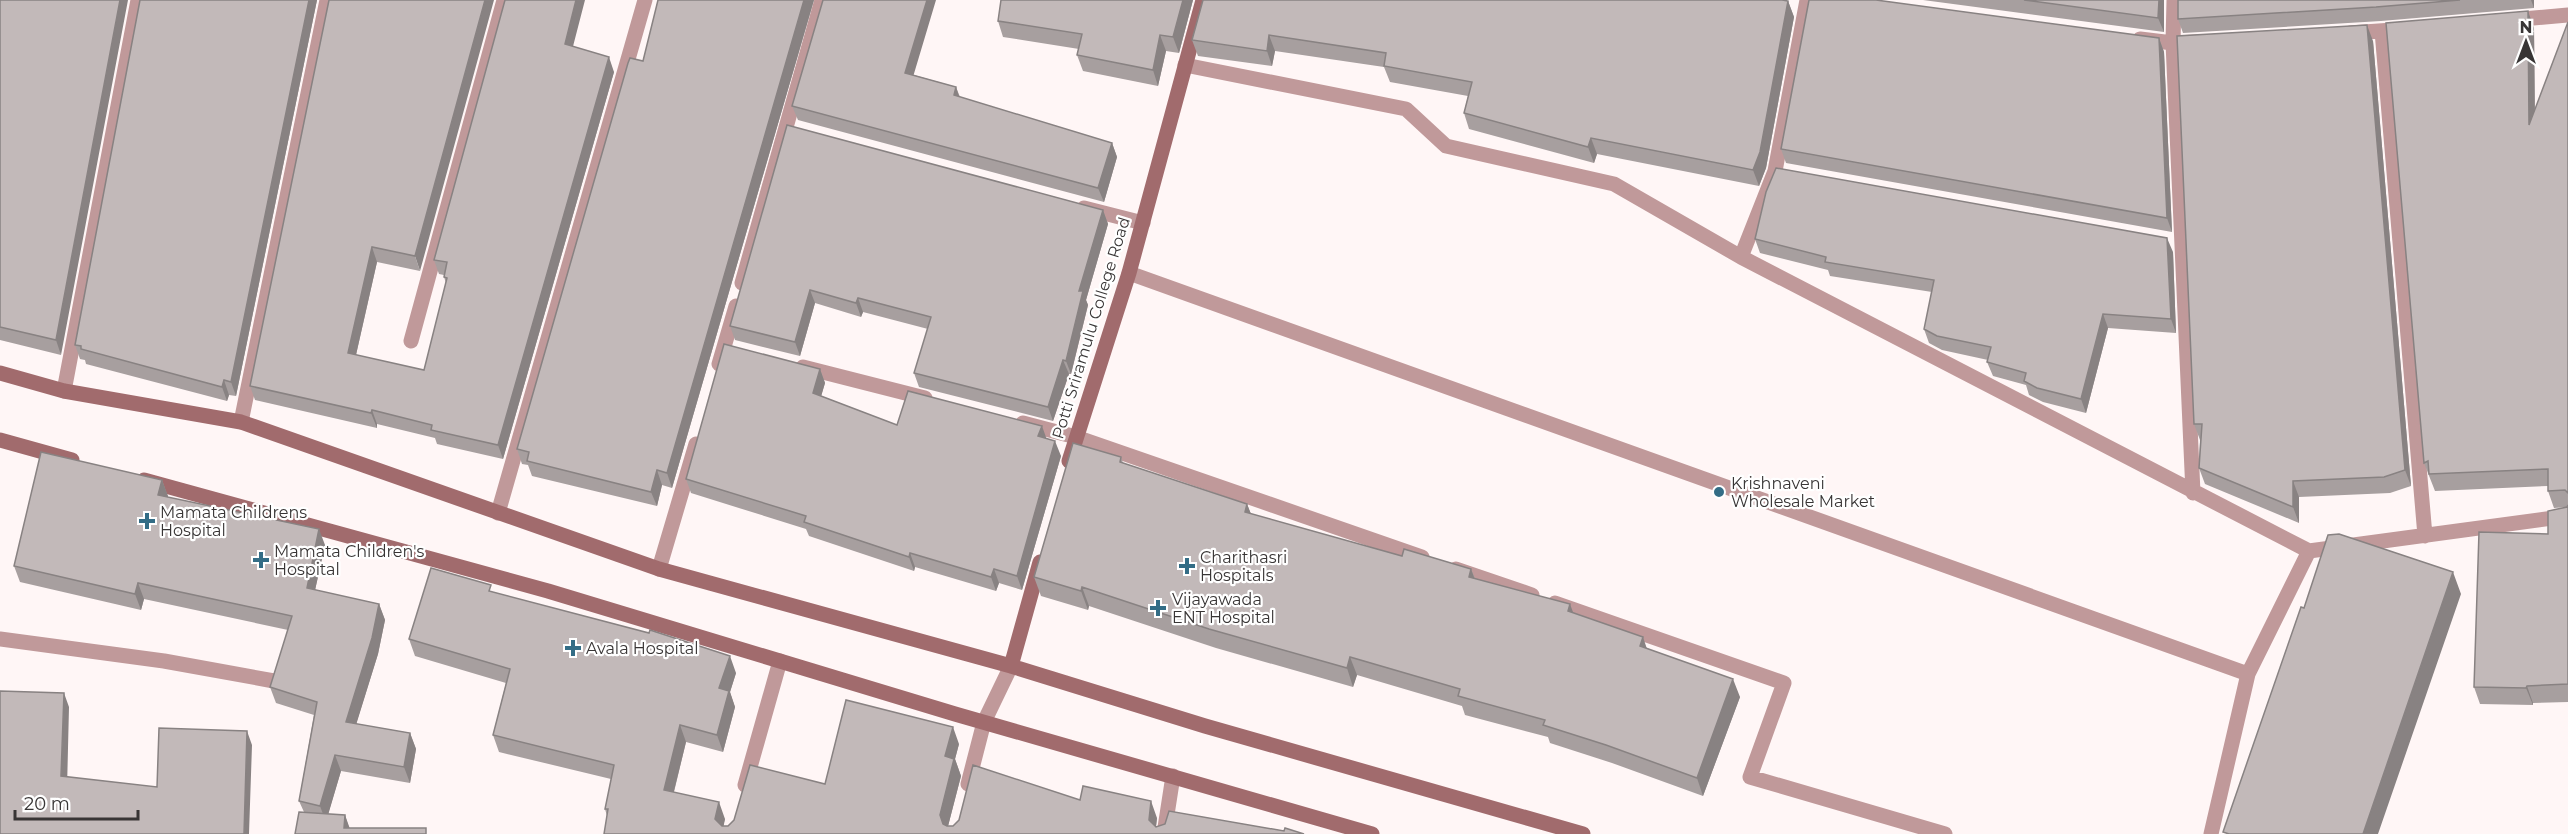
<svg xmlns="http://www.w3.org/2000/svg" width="2568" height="834" font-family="Montserrat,sans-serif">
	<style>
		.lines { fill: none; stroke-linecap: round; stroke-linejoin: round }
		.street { stroke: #c0999a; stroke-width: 15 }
		.secondary { stroke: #a16b6d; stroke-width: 15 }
		.wall { fill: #a79f9f }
		.shaded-wall { fill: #888282 }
		.building { fill: #c2b9b9; stroke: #888282; stroke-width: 1.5 }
		.poi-dot { fill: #336d86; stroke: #fff; stroke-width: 2 }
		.labels { text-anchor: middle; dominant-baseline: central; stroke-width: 4.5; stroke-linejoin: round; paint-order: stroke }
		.street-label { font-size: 16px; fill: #383535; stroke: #fff }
		.poi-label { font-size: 16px; fill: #383535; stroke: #fff; text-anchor: start }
	</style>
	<rect width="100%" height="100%" fill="#fff6f6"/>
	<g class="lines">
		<!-- street -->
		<path class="street" d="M2174,0L2173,43L2193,493
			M2511,20L2568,15
			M2382,31L2425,536
			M2350,33L2407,29
			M2140,39L2173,43L2197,42
			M1084,208L1143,223
			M1741,257L1775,171L1807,0
			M1129,273L2248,674L2309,551L1741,257L1614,184L1446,146L1406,109L1185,65
			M742,283L822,0
			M411,341L504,0
			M719,364L736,306
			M803,367L925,398
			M64,391L138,0
			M241,422L327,0
			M1023,423L1076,437L1422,557
			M498,513L645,0
			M2309,551L2568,516
			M659,569L696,444
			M1456,569L1532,595
			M1555,603L1784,683L1750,777L1945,834
			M0,639L164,661L274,681
			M968,784L984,722L1011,666
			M745,785L780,661
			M1164,834L1173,776
			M2211,834L2248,674"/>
		<!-- secondary -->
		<path class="secondary" d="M0,373L64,391L241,422L659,569L1011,666L1205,726L1583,834
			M0,440L72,460
			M1069,461L1129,273L1203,0
			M144,480L548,591L955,714L1372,834
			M1011,666L1040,562"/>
	</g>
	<!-- wall -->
	<path class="wall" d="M0,0L61,355L0,340Z
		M140,0H317L236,396L229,395L227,401L86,364L85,360L80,359L75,345Z
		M329,0L420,271L377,262L356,355L424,370L446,283L444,277V275L439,274L434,260L573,46L614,72L503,459L437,444L435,438L377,424V428L255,400L250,386Z
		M658,0H814L672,488L662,485L657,506L532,476L528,465L522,464L517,449L643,61Z
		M1001,0H1193L1179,53L1166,51L1158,86L1083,71L1077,55L1079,49L1003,37L998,21Z
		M1923,0H2164V32Z
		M2178,0H2534V8L2381,21L2183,33L2178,19Z
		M1788,1L1794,17L1766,168L1759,186L1597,154L1594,163L1469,129L1464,113L1468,96L1390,82L1384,67L1275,51L1272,66L1198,56L1192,40Z
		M2568,22V702L2533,703V705L2480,704L2474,687L2548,534L2567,507L2554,508L2548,491V486L2435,491L2424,463L2534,28L2535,110Z
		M2159,38L2164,52L2172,232L1786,163L1781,149Z
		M2373,41L2411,486L2390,493L2299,497V523L2205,484L2199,468L2200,440L2194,424Z
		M914,75L956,87L960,97L1112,143L1117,157L1104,202L798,120L792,106Z
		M787,125L1103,210L1108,224L1086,300L1088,305L1071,374H1069L1053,421L919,387L914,373L928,329L863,312L861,317L815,303L800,356L735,340L730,326Z
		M1755,239L2173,252L2176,333L2108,328L2086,413L2043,402L2029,395L2026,385L1993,376L1987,362L1988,360L1942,350L1929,343L1924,329L1932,292L1830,276L1828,270L1760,253Z
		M820,369L825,383L821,396L897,425L1047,439L1061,456L1022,590L999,583L996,591L915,567L914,571L809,536L806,529L691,493L686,479Z
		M1121,457L1123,463L1247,504L1251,514L1402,556L1471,569L1475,578L1573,613L1647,648L1740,697L1703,796L1612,763L1550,743L1548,737L1465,715L1462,706L1357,675L1353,687L1216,648L1089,606L1088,610L1041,596L1034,577Z
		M162,480L168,497L325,545L315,590L379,604L385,620L378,654L356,724L410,733L416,749L410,783L341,771L328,814L345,815L349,828L295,834L304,812L299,801L314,715L276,703L270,687L288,630L144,599L141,610L20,582L14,566Z
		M493,592L736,673L730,692L735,707L723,752L686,742L674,792L725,819L723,826H728L825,784L959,744L955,759L961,776L948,826H953L1080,800L1157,818L1156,827L1304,834H604L607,816L605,809L611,779L499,752L493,735L506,683L415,656L409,639Z"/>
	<!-- shaded-wall -->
	<path class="shaded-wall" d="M120,0H128L61,355L56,340Z
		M309,0H317L236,396L231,382Z
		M485,0H494L420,271L415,256Z
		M576,0H585L570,58L565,44Z
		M804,0H814L672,488L667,473Z
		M927,0H936L910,87L905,73Z
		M1183,0H1193L1179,53L1173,37Z
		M2159,0H2164V32L2158,18Z
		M2531,0H2534V8Z
		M1788,1L1794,17L1766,168L1759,186L1753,170Z
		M2528,11L2534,28L2535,142L2529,125Z
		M2367,25L2373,41L2411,486L2405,470Z
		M1160,35L1166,51L1158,86L1153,70Z
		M1269,35L1275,51L1272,66L1267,51Z
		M2159,38L2164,52L2172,232L2167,218Z
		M609,57L614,72L503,459L498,445Z
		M956,87L961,102L954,95Z
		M1591,138L1597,154L1594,163L1588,147Z
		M1112,143L1117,157L1104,202L1098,188Z
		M1103,210L1108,224L1086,300L1088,305L1071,374L1066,361L1079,291Z
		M2167,238L2173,252L2176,333L2171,319Z
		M372,247L377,262L353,368L348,353Z
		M810,290L815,303L800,356L795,342Z
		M858,298L863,312L861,317L856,303Z
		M2103,314L2108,328L2086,413L2081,399Z
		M1063,360L1069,374L1053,421L1048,407Z
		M820,369L825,383L818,407L813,393Z
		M224,380L229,395L227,401L222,387Z
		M372,410L377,424V428L371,413Z
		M1042,426L1047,440L1038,436Z
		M1055,441L1061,456L1022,590L1017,576Z
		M657,470L662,485L657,506L651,492Z
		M162,480L168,496L164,511L158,495Z
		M2293,481L2299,497V523L2293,507Z
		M1247,504L1254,522L1245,512Z
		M319,529L325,545L312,604L307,588Z
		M910,553L915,567L914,571L909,557Z
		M994,569L999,583L996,591L991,577Z
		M1471,569L1478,588L1469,577Z
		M2453,572L2461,594L2378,834H2363Z
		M138,583L144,599L141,610L135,594Z
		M1082,587L1089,606L1088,610L1081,591Z
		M379,604L385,620L378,654L352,738L346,722Z
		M1570,604L1577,623L1568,611Z
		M1643,637L1649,655L1640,646Z
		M730,656L736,673L730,692L735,707L723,752L717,735L719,688Z
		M1350,657L1357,675L1353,687L1347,668Z
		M1733,679L1740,697L1703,796L1697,778Z
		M2527,686L2533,703V705L2526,688Z
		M64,693L69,707L67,789L61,776Z
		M680,725L686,742L670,807L664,790Z
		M953,727L959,744L955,759L961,776L946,834L940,815L945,756Z
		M247,731L252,745L249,834H244Z
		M410,733L416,749L410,783L404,767Z
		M335,755L341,771L326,822L320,806Z
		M1151,801L1157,818L1155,834L1149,820Z
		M719,802L725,819L722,834L715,819Z
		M345,815L350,829L344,828Z"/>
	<!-- building -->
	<path class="building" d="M0,0H120L56,340L0,327Z
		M140,0H309L231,382L224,380L222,387L81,349V346L75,345Z
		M329,0H485L415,256L372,247L348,353L424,370L447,278L444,277L447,262L434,260L505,0H576L565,44L609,57L498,445L431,430L432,425L372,410L371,413L250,386Z
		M658,0H804L667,473L657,470L651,492L527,461L529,452L517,449L628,63L630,58L643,61Z
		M823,0H927L905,73L956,87L954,95L1112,143L1098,188L792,106Z
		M1001,0H1183L1173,37L1160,35L1153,70L1077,55L1082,34L998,21Z
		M1203,0H1782L1788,1L1760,152L1753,170L1591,138L1588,147L1464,113L1472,82L1384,66L1386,53L1269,35L1267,51L1192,40Z
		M1809,0H1876L2159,38L2167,218L1781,149Z
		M2024,0H2159L2158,18Z
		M2178,0H2460L2376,7L2178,19Z
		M2528,11L2529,125L2568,22V493L2565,490L2548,491V469L2429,474L2428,461L2424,463L2386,23Z
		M2367,25L2405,470L2384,477L2293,481V507L2199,468L2202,424H2194L2177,36Z
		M787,125L1103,210L1079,291H1083L1066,361L1063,360L1048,407L914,373L931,317L858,298L856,303L810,290L795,342L730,326Z
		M1776,168L2167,238L2171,319L2103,314L2081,399L2037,388L2024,381L2026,373L1987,362L1991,347L1937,336L1924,329L1934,280L1825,262L1826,257L1755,239L1766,192Z
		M724,344L820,369L813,393L897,425L908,391L1042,426L1038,436L1055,441L1017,576L994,569L991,577L910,553L909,557L804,522L806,516L686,479Z
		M1073,443L1121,457L1120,462L1247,504L1245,512L1402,556L1404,549L1471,569L1469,577L1570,604L1568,611L1643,637L1640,646L1733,679L1697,778L1606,745L1543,725L1545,720L1458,696L1460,689L1350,657L1347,668L1209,629L1082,587L1081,591L1034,577Z
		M41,452L162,480L158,495L319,529L307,588L379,604L372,638L346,722L410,733L404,767L335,755L320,806L299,801L317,702L270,687L292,616L138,583L135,594L14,566Z
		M2568,505V684L2527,686L2526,688L2474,687L2479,532L2548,534V511L2567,507Z
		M2339,534L2453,572L2363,834H2229L2223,832L2301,607L2304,608L2328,535Z
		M431,568L491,585L489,591L649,633L650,630L730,656L719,688L729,691L717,735L680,725L664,790L719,802L715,819L722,826H728L734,820L750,765L825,784L846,700L953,727L945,756L954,759L940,815L943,824L947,826H953L959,820L973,765L1080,800L1083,786L1151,801L1149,820L1156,827L1165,824L1169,811L1284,831L1285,828L1304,834H604L608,809H605L614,765L493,735L510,669L409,639Z
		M0,691L64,693L61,776L157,787L159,728L247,731L244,834H0Z
		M299,812L345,815L344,828H426V834H295Z"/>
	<!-- markers -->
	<g class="poi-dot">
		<circle cx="1719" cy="492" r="6"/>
		<path d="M144 512h6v6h6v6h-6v6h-6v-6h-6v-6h6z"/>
		<path d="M258 551h6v6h6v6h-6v6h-6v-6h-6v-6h6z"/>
		<path d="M1184 557h6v6h6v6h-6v6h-6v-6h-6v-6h6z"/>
		<path d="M1155 599h6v6h6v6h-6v6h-6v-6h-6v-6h6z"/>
		<path d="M570 639h6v6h6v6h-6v6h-6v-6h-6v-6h6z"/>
	</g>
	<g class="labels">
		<!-- street labels -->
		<g class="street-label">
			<text transform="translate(1091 328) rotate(-73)">Potti Sriramulu College Road</text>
		</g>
		<!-- poi labels -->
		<g class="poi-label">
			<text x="1731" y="483">Krishnaveni<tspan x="1731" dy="18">Wholesale Market</tspan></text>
			<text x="160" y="512">Mamata Childrens<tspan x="160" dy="18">Hospital</tspan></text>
			<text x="274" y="551">Mamata Children's<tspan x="274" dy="18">Hospital</tspan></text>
			<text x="1200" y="557">Charithasri<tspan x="1200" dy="18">Hospitals</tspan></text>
			<text x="1172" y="599">Vijayawada<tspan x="1172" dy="18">ENT Hospital</tspan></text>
			<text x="586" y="648">Avala Hospital</text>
		</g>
	</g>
	<!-- north arrow -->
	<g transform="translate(2526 42)" stroke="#ffffff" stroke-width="4.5" paint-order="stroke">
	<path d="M0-4.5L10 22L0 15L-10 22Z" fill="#383535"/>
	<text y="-9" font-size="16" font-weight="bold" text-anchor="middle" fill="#383535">N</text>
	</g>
	<!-- scale -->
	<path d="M15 810v9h123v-9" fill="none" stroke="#383535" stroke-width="3"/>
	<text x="24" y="810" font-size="18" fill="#383535" stroke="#ffffff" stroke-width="4.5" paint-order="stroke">20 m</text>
</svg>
